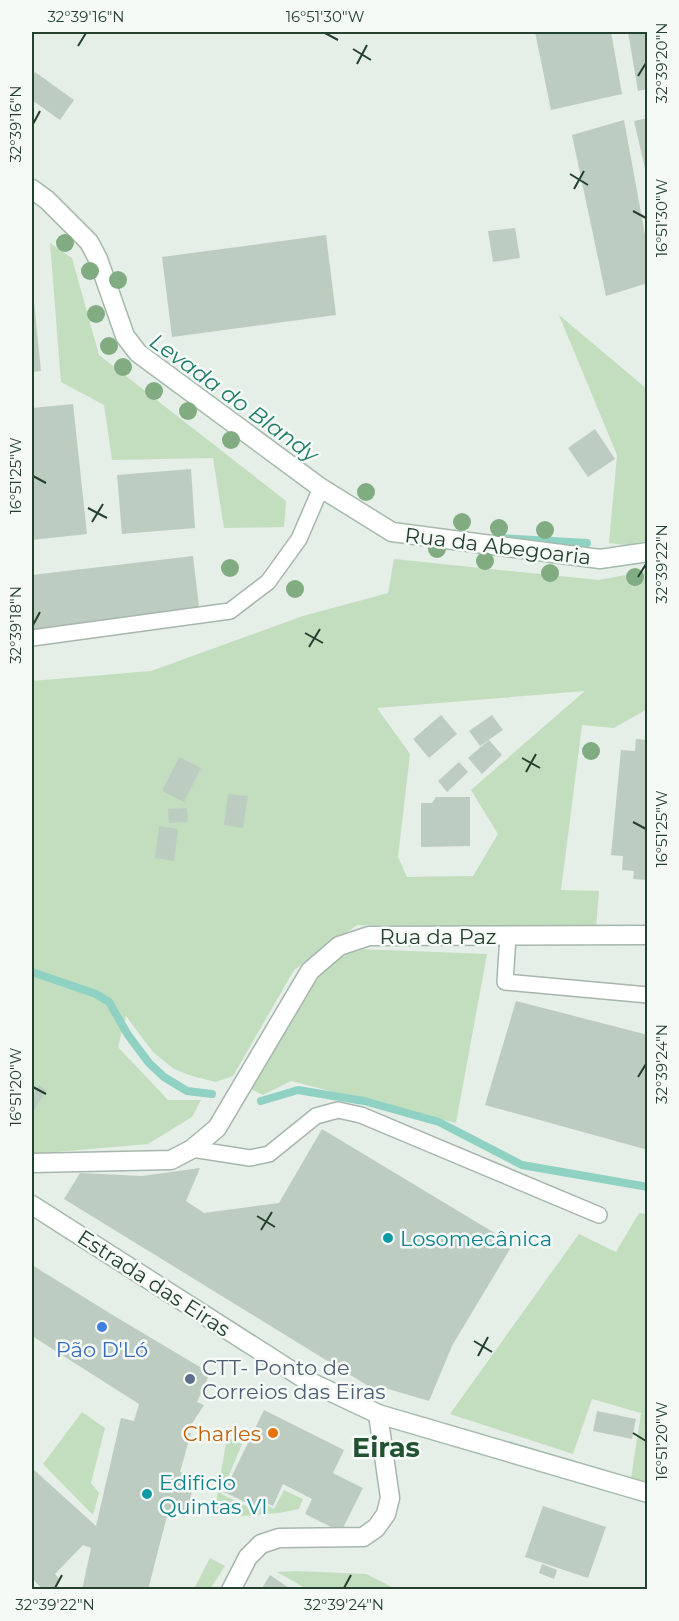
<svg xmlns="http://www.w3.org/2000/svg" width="679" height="1621" font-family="Montserrat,sans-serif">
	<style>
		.green { fill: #c2debf; fill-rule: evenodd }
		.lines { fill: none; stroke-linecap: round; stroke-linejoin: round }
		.stream { stroke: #8fd1c2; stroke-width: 8 }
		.building { fill: #bdccc1 }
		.lane-casing { stroke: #a7b6ac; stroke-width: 18 }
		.street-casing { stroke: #a7b6ac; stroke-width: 21 }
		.secondary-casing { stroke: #a4baaa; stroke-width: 21 }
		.lane { stroke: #fff; stroke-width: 15 }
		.street { stroke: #fff; stroke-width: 18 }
		.secondary { stroke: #fff; stroke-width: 18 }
		.tree { fill: #81ac82 }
		.ticks { fill: none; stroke: #24402e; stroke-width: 2 }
		.culture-dot { fill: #0f9aa8; stroke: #f6faf7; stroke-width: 2 }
		.shop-dot { fill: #3f7fe0; stroke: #f6faf7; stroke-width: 2 }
		.service-dot { fill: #5c6f8a; stroke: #f6faf7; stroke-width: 2 }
		.food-dot { fill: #e8710a; stroke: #f6faf7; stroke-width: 2 }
		.labels { text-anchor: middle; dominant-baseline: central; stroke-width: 5; stroke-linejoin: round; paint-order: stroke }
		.street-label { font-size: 21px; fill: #24402e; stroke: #f6faf7 }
		.culture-label { font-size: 21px; fill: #0d838f; stroke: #f6faf7; text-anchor: start }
		.shop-label { font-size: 21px; fill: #366cbe; stroke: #f6faf7 }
		.service-label { font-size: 21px; fill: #4e5e75; stroke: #f6faf7; text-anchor: start }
		.food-label { font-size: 21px; fill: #c56008; stroke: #f6faf7; text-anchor: end }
		.water-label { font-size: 22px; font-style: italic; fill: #1f7c68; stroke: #f6faf7 }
		.district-label { font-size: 27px; font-weight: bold; fill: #205233; stroke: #f6faf7 }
		.neatline { fill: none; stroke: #24402e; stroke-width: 2 }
		.ticks-label { font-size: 15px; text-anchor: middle; fill: #24402e }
	</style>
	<rect width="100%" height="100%" fill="#e5eee7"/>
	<!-- green -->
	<path class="green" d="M50,243L72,258L99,355L286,501L284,527L224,528L213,458L112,460L104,405L61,382Z
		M559,315L647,389V541L625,545L609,543L617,455Z
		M394,559L599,580L647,571V709L614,728L582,725L561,890L599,891L596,928L357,925L294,970L233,1076L216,1082L192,1076L174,1069L153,1052L126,1016L118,1047L168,1100H201L192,1117L148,1144L32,1154V681L151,671L303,616L388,593ZM585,691L471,790L498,834L473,876L407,877L398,857L410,754L377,708Z
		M357,949L487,954L456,1123L291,1081L263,1095L245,1086L310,973Z
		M639,1213L647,1214V1489L630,1485L641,1413L592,1399L573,1454L450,1414L579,1234L616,1252Z
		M82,1412L105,1428L91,1483L99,1493L93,1515L43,1464Z
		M227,1437L242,1444L221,1494L255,1510L263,1503L274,1509L284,1490L303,1499L299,1509L279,1513L243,1516L215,1509Z
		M210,1558L225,1566L210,1589H194Z
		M296,1571L366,1574L396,1589H307L277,1572Z"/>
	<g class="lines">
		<!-- stream -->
		<path class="stream" d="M501,538L587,543
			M32,972L96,994L109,1002L128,1035L149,1063L164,1077L187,1091L212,1094
			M261,1101L298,1090L364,1101L439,1122L522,1165L648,1187"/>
	</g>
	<!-- building -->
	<path class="building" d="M535,32H611L622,94L551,110Z
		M628,32H648V89L638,91Z
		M35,72L74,100L60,120L32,100V77Z
		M648,118V176L647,177L634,121Z
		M624,120L648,251V283L606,296L572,135Z
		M515,228L520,258L493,262L488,231Z
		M326,235L336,315L172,337L162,257Z
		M32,292H33L41,371L32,372Z
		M73,404L87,534L32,540V408Z
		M595,429L615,459L588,477L568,448Z
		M191,469L195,528L122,534L117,475Z
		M193,556L200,615L32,634V575Z
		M441,715L457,734L429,758L413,739Z
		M492,715L503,730L480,746L469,731Z
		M636,739L648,740V880L633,879L634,871L622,870L623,856L611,855L621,750L635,751Z
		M489,740L502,755L482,774L468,758Z
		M179,757L201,768L184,802L162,791Z
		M459,762L468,772L447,792L438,781Z
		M228,794L248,796L243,828L224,825Z
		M436,797H470V846L421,847V803H432Z
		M187,808L188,822L169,823L168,809Z
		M159,826L178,829L174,861L155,858Z
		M516,1001L648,1035V1150L485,1105Z
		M39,1085L47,1090L35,1109L32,1107V1096Z
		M322,1129L513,1244L452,1346L429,1401L378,1386L373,1389L64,1199L80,1173L142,1176L200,1168L186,1201L204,1213L279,1203Z
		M32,1265L111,1314L210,1373L197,1402L204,1405L186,1433H191L180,1472L196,1477L185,1517L168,1512L148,1590H82L91,1548L83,1545L55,1574L60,1580L52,1590H43L32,1578V1563L33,1561L32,1560V1468L96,1526L121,1418L134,1421L139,1404L32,1336Z
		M264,1410L344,1450L333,1473L363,1488L341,1532L305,1514L312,1499L283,1484L273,1506L262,1501L255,1507L224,1492Z
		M597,1411L636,1419L632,1439L593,1431Z
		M543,1506L606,1527L588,1578L525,1557Z
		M542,1564L557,1570L554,1579L539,1573Z
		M270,1575L292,1590H261Z"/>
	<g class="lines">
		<!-- lane casing -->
		<g class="lane-casing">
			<path id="lane" d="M32,638L230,611L268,582L299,539L321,488
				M508,936L505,982L648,995
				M192,1149L250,1158L269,1154L316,1116L338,1110L361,1115L599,1215"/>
		</g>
		<!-- street casing -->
		<g class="street-casing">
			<path id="street" d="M32,1163L171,1160L192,1149L217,1128L310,971L339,946L369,936L648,935
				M231,1590L248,1557L261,1544L279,1538L363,1537L376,1528L386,1514L390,1498L378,1414"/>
		</g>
		<!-- secondary casing -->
		<g class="secondary-casing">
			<path id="secondary" d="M32,189L47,200L89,242L98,259L125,336L138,353L321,488L392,532L600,559L648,552
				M32,1205L306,1380L378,1414L648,1493"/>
		</g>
		<!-- lane -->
		<use href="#lane" class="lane"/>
		<!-- street -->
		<use href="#street" class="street"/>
		<!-- secondary -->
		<use href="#secondary" class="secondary"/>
	</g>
	<!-- trees -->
	<g class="tree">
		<circle cx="65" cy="243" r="9"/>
		<circle cx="90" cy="271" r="9"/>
		<circle cx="118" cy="280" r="9"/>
		<circle cx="96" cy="314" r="9"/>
		<circle cx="109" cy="346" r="9"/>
		<circle cx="123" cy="367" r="9"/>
		<circle cx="154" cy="391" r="9"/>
		<circle cx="188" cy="411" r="9"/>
		<circle cx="231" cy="440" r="9"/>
		<circle cx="366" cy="492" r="9"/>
		<circle cx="462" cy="522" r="9"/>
		<circle cx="499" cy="528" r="9"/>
		<circle cx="545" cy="530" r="9"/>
		<circle cx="437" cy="549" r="9"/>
		<circle cx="485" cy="561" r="9"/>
		<circle cx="230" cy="568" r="9"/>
		<circle cx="550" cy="573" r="9"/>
		<circle cx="635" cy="577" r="9"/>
		<circle cx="295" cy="589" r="9"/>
		<circle cx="591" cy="751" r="9"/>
	</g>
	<!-- ticks -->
	<path class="ticks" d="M325,33L338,40M78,46L86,33M353,49L371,60M357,64L367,45M638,76L646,63M33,124L40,111M570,174L588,185M574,189L584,171M633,211L646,218M33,476L46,483M88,508L107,518M92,522L103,504M638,577L646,564M33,625L40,612M305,633L323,643M309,647L320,629M522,758L540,768M526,772L536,754M633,822L646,829M638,1077L646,1064M33,1087L46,1094M257,1216L275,1227M261,1230L272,1212M474,1341L492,1352M478,1356L488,1337M633,1433L646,1441M55,1588L62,1575M344,1588L351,1575"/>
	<!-- markers -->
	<g class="culture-dot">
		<circle cx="388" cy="1238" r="6"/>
		<circle cx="147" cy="1494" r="6"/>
	</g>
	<circle class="shop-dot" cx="102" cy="1327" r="6"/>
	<circle class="service-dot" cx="190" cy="1379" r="6"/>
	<circle class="food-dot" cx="273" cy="1433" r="6"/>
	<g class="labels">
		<!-- street labels -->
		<g class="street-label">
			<text transform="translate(498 546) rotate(7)">Rua da Abegoaria</text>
			<text x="438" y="936">Rua da Paz</text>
			<text transform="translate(154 1283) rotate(33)">Estrada das Eiras</text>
		</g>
		<!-- culture labels -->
		<g class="culture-label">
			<text x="400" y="1238">Losomecânica</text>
			<text x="159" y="1482">Edificio<tspan x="159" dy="24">Quintas VI</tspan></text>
		</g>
		<!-- shop labels -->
		<g class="shop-label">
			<text x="102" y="1349">Pão D'Ló</text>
		</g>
		<!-- service labels -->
		<g class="service-label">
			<text x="202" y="1367">CTT- Ponto de<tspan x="202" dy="24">Correios das Eiras</tspan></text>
		</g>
		<!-- food labels -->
		<g class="food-label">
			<text x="261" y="1433">Charles</text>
		</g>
		<!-- water labels -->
		<g class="water-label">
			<text transform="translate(234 398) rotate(36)">Levada do Blandy</text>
		</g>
		<!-- district labels -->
		<g class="district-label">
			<text x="386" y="1447">Eiras</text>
		</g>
	</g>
	<!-- border -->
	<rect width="679" height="1621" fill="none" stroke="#f6faf7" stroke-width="66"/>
	<rect x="33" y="33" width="613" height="1555" class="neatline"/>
	<g class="ticks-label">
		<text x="86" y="22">32°39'16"N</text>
		<text x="325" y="22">16°51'30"W</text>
		<text transform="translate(662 63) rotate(-90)" y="5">32°39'20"N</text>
		<text transform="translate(16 124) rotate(-90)" y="5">32°39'16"N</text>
		<text transform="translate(662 218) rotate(-90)" y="5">16°51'30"W</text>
		<text transform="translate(16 476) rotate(-90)" y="5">16°51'25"W</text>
		<text transform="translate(662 564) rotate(-90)" y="5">32°39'22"N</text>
		<text transform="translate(16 625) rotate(-90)" y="5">32°39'18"N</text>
		<text transform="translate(662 829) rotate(-90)" y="5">16°51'25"W</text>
		<text transform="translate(662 1064) rotate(-90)" y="5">32°39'24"N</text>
		<text transform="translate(16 1087) rotate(-90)" y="5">16°51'20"W</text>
		<text transform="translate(662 1441) rotate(-90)" y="5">16°51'20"W</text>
		<text x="55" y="1610">32°39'22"N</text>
		<text x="344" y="1610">32°39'24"N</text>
	</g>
</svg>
